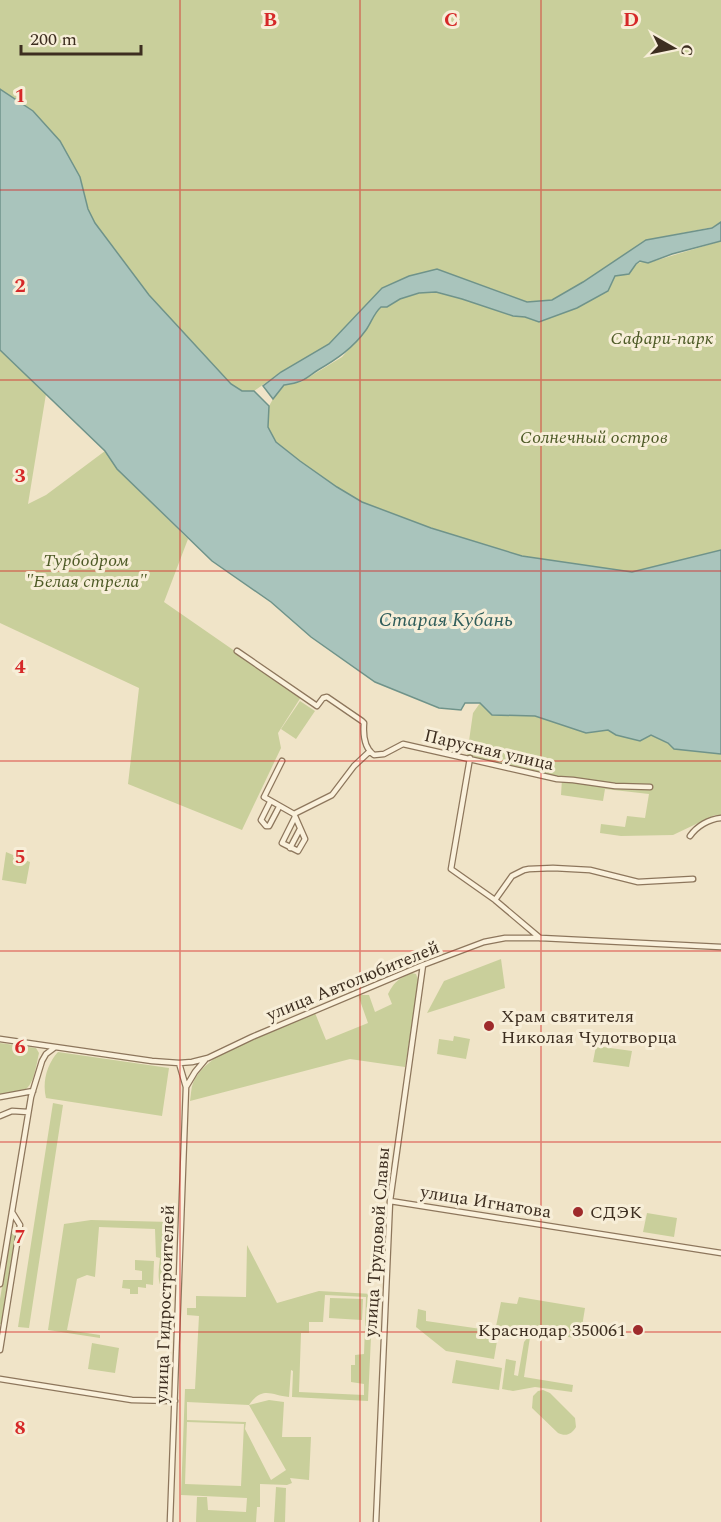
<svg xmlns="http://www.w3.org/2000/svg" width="721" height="1522" font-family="Spectral,serif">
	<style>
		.green { fill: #c9cf9b; fill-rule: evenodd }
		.water { fill: #a9c4bc; stroke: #6f938a; stroke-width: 1.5 }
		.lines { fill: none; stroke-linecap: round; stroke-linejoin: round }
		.minor-casing { stroke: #8d765c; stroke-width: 7 }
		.minor { stroke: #faf1dc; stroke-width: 4.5 }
		.grid { fill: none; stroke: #d62828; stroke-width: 1.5; stroke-opacity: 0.55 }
		.poi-dot { fill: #9e2a2b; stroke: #f7eed8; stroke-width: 2 }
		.labels { text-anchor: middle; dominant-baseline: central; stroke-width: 6; stroke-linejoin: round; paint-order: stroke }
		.park-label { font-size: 18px; font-style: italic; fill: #4d5a26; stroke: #f7eed8 }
		.street-label { font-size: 18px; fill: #3d2e20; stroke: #f7eed8 }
		.poi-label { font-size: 18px; fill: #3d2e20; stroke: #f7eed8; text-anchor: start }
		.water-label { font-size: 20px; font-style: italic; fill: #2f5d5a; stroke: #f7eed8 }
		.grid-label { font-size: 20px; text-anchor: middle; font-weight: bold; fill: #d62828; stroke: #f7eed8; stroke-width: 6; stroke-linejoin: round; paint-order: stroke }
	</style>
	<rect width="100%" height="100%" fill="#f0e4c8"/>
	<!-- green -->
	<path class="green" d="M0,0H721V222L713,227L646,240L583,282L552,300L527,302L437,269L353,320L329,344L281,372L254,391H242L231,384L149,295L95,223L88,209L80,177L33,111L0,89Z
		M721,241V550L632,572L522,556L415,523L362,502L337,487L300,461L276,442L268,427L269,406L273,399L284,385L301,382L342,357L366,330L376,311L381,307H387L400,299L427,291L445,293L513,316L525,317L539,322L577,308L608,291L615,276L629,274C636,263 638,261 651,262Z
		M0,350L46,394L28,504L46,495L105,451L117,469L188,539L164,602L301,697L278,733L281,748L242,830L128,784L139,688L0,623Z
		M300,701L315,711L296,739L281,729Z
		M480,703L492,715L536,716L586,733L608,730L616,735L645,737L651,735L668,743L674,749L721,754V816L715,815L673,835L621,836L600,833L601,824L625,827L627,816L645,818L649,794L605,789L603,801L561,795L562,779L467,755L473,713Z
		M6,852L30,862L26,884L2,880Z
		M501,959L505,988L427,1013L444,981Z
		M412,973L416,974L419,982L405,1067L350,1059L190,1101C191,1095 191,1088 193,1083C208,1048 281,1027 315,1013L326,1040L368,1023L358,995H369L375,1012L392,1004L388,994C395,981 398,979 412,973Z
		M454,1036L470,1039L466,1059L437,1054L439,1039L453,1041Z
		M0,1043L36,1048L39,1053C33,1081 33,1096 0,1096Z
		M596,1046L632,1051L629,1067L593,1062Z
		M58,1052L169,1068L162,1116L46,1098C42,1082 47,1064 58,1052Z
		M53,1103L63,1105L29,1328L18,1327Z
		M647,1213L677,1218L674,1237L643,1232Z
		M91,1220L171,1222L169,1260L173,1261L172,1291H164C156,1283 159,1269 160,1258L156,1257L155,1229L99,1227L95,1277L87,1275L77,1279L67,1330L100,1335V1338L48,1330L64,1224Z
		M11,1233L16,1235L2,1324H0V1299Z
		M247,1245L277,1303L319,1291L373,1294L368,1401L292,1397L293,1371L291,1370L289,1397C272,1396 263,1385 249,1405L187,1402V1420L246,1422L245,1429L271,1480L286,1470L249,1405L269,1400L284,1402L282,1437H311L309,1480L290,1478L292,1483L287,1485L260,1484V1507H257L256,1522H196L197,1497H207L208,1510L246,1512L247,1498L181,1495L185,1389H195L199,1316L187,1315V1308H196V1296L246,1297ZM325,1295L366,1297L364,1354L355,1355V1365H351V1382L364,1384V1395L299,1392L301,1333H309V1322H323ZM187,1422L244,1424L241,1486L185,1484Z
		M135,1260L154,1261L153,1285L146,1284V1288L138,1287V1294H130V1289L122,1288L123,1280H142V1271L135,1270Z
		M519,1297L585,1308L580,1339L526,1330L519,1339L498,1335L494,1359L446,1351L416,1327L418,1309L426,1311V1321L495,1331L501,1302L517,1304Z
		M330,1298L363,1299L362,1320L329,1318Z
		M528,1337H530L524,1377L573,1385L572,1392L535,1387L513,1391L502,1389L506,1359L516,1361L514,1375L518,1376L524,1342Z
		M92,1343L119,1348L115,1373L88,1369Z
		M456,1360L502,1368L499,1390L452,1383Z
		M543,1390L550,1393L575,1418L576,1427C572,1434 566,1437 558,1433L532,1408L533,1396L538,1391Z
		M276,1487L286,1488L285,1522H274Z"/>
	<!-- water -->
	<path class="water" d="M0,89L33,111L60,141L80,177L88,209L95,223L149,295L231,384L242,391H254L269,406L268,427L276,442L300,461L337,487L362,502L431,528L522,556L632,572L721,550V754L674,749L668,743L651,735L640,741L616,735L608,730L586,733L535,716L492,715L480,703H465L461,710L439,708L375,682L311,637L271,602L212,561L117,469L105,451L0,350Z
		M721,222V241L672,254L648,263L640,261L636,264L629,274L615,276L608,291L577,308L539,322L525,317L513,316L462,299L436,292L419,293L400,299L387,307H381C374,313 371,323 366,330C353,348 337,359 318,370C311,374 306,380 298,382C293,384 289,384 284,385L273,399L263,386L281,372L329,344L382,288L409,276L437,269L527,302L552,300L583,282L646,240L712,228Z"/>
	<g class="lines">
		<!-- minor casing -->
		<g class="minor-casing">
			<path id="minor" d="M237,651L317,706L323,698L327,697L362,721L364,723C363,735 364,748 374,755L384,754L403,744L557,779L573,780L615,786L650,787
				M470,758L451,869L495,900L540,938
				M282,761L264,797L294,814
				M270,802L261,820L266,826H269L279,807
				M295,817L282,843L298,851L305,839L294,814L332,795L354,766L370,751
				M690,836C697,826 709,819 721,818
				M290,848L300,829
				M495,900L512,876L524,870L529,869L553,868L590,870L638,882L693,879
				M0,1039L152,1061L179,1063L192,1062L208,1058L252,1037L423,965L484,942L505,938H541L721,947
				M186,1087L195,1072L205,1060
				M0,1097L33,1091
				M0,1116L12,1111L28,1112
				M390,1201L721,1253
				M0,1284L31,1097L42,1061L46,1054L54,1048
				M0,1350L20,1225L12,1212
				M0,1379L132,1400L175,1401
				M170,1522L186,1087L179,1063
				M376,1522L390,1201L423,965"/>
		</g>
		<!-- minor -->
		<use href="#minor" class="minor"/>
	</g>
	<!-- grid -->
	<path class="grid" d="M180,0V1522M360,0V1522M541,0V1522M0,190H721M0,380H721M0,571H721M0,761H721M0,951H721M0,1142H721M0,1332H721"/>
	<!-- markers -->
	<g class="poi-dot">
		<circle cx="489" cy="1026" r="6"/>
		<circle cx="578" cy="1212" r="6"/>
		<circle cx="638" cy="1330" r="6"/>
	</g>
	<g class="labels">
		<!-- park labels -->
		<g class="park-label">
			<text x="662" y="338">Сафари-парк</text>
			<text x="594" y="437">Солнечный остров</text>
			<text x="86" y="560">Турбодром<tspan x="86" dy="21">"Белая стрела"</tspan></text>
		</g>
		<!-- street labels -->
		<g class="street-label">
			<text transform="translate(489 750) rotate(13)">Парусная улица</text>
			<text transform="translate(353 981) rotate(-22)">улица Автолюбителей</text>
			<text transform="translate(486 1202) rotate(9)">улица Игнатова</text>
			<text transform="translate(377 1242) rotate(-86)">улица Трудовой Славы</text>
			<text transform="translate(165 1304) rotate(-88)">улица Гидростроителей</text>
		</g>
		<!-- poi labels -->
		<g class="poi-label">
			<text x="501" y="1016">Храм святителя<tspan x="501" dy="21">Николая Чудотворца</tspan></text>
			<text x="590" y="1212">СДЭК</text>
			<text x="626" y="1330" text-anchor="end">Краснодар 350061</text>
		</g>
		<!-- water labels -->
		<g class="water-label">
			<text x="446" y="620">Старая Кубань</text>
		</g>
	</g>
	<g class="grid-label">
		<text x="270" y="26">B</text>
		<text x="451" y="26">C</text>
		<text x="631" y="26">D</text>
		<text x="20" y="102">1</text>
		<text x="20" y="292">2</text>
		<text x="20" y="482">3</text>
		<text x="20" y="673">4</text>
		<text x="20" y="863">5</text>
		<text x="20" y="1053">6</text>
		<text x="20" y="1243">7</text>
		<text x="20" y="1434">8</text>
	</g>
	<!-- north arrow -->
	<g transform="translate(673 48) rotate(99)" stroke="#f7eed8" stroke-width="4.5" paint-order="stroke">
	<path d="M0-4.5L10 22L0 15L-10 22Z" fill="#3d2e20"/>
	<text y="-9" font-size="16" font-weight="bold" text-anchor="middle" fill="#3d2e20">С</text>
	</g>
	<!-- scale -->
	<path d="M21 45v9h120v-9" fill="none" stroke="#3d2e20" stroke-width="3"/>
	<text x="30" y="45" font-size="18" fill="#3d2e20" stroke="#f7eed8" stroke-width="4.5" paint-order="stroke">200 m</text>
</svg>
